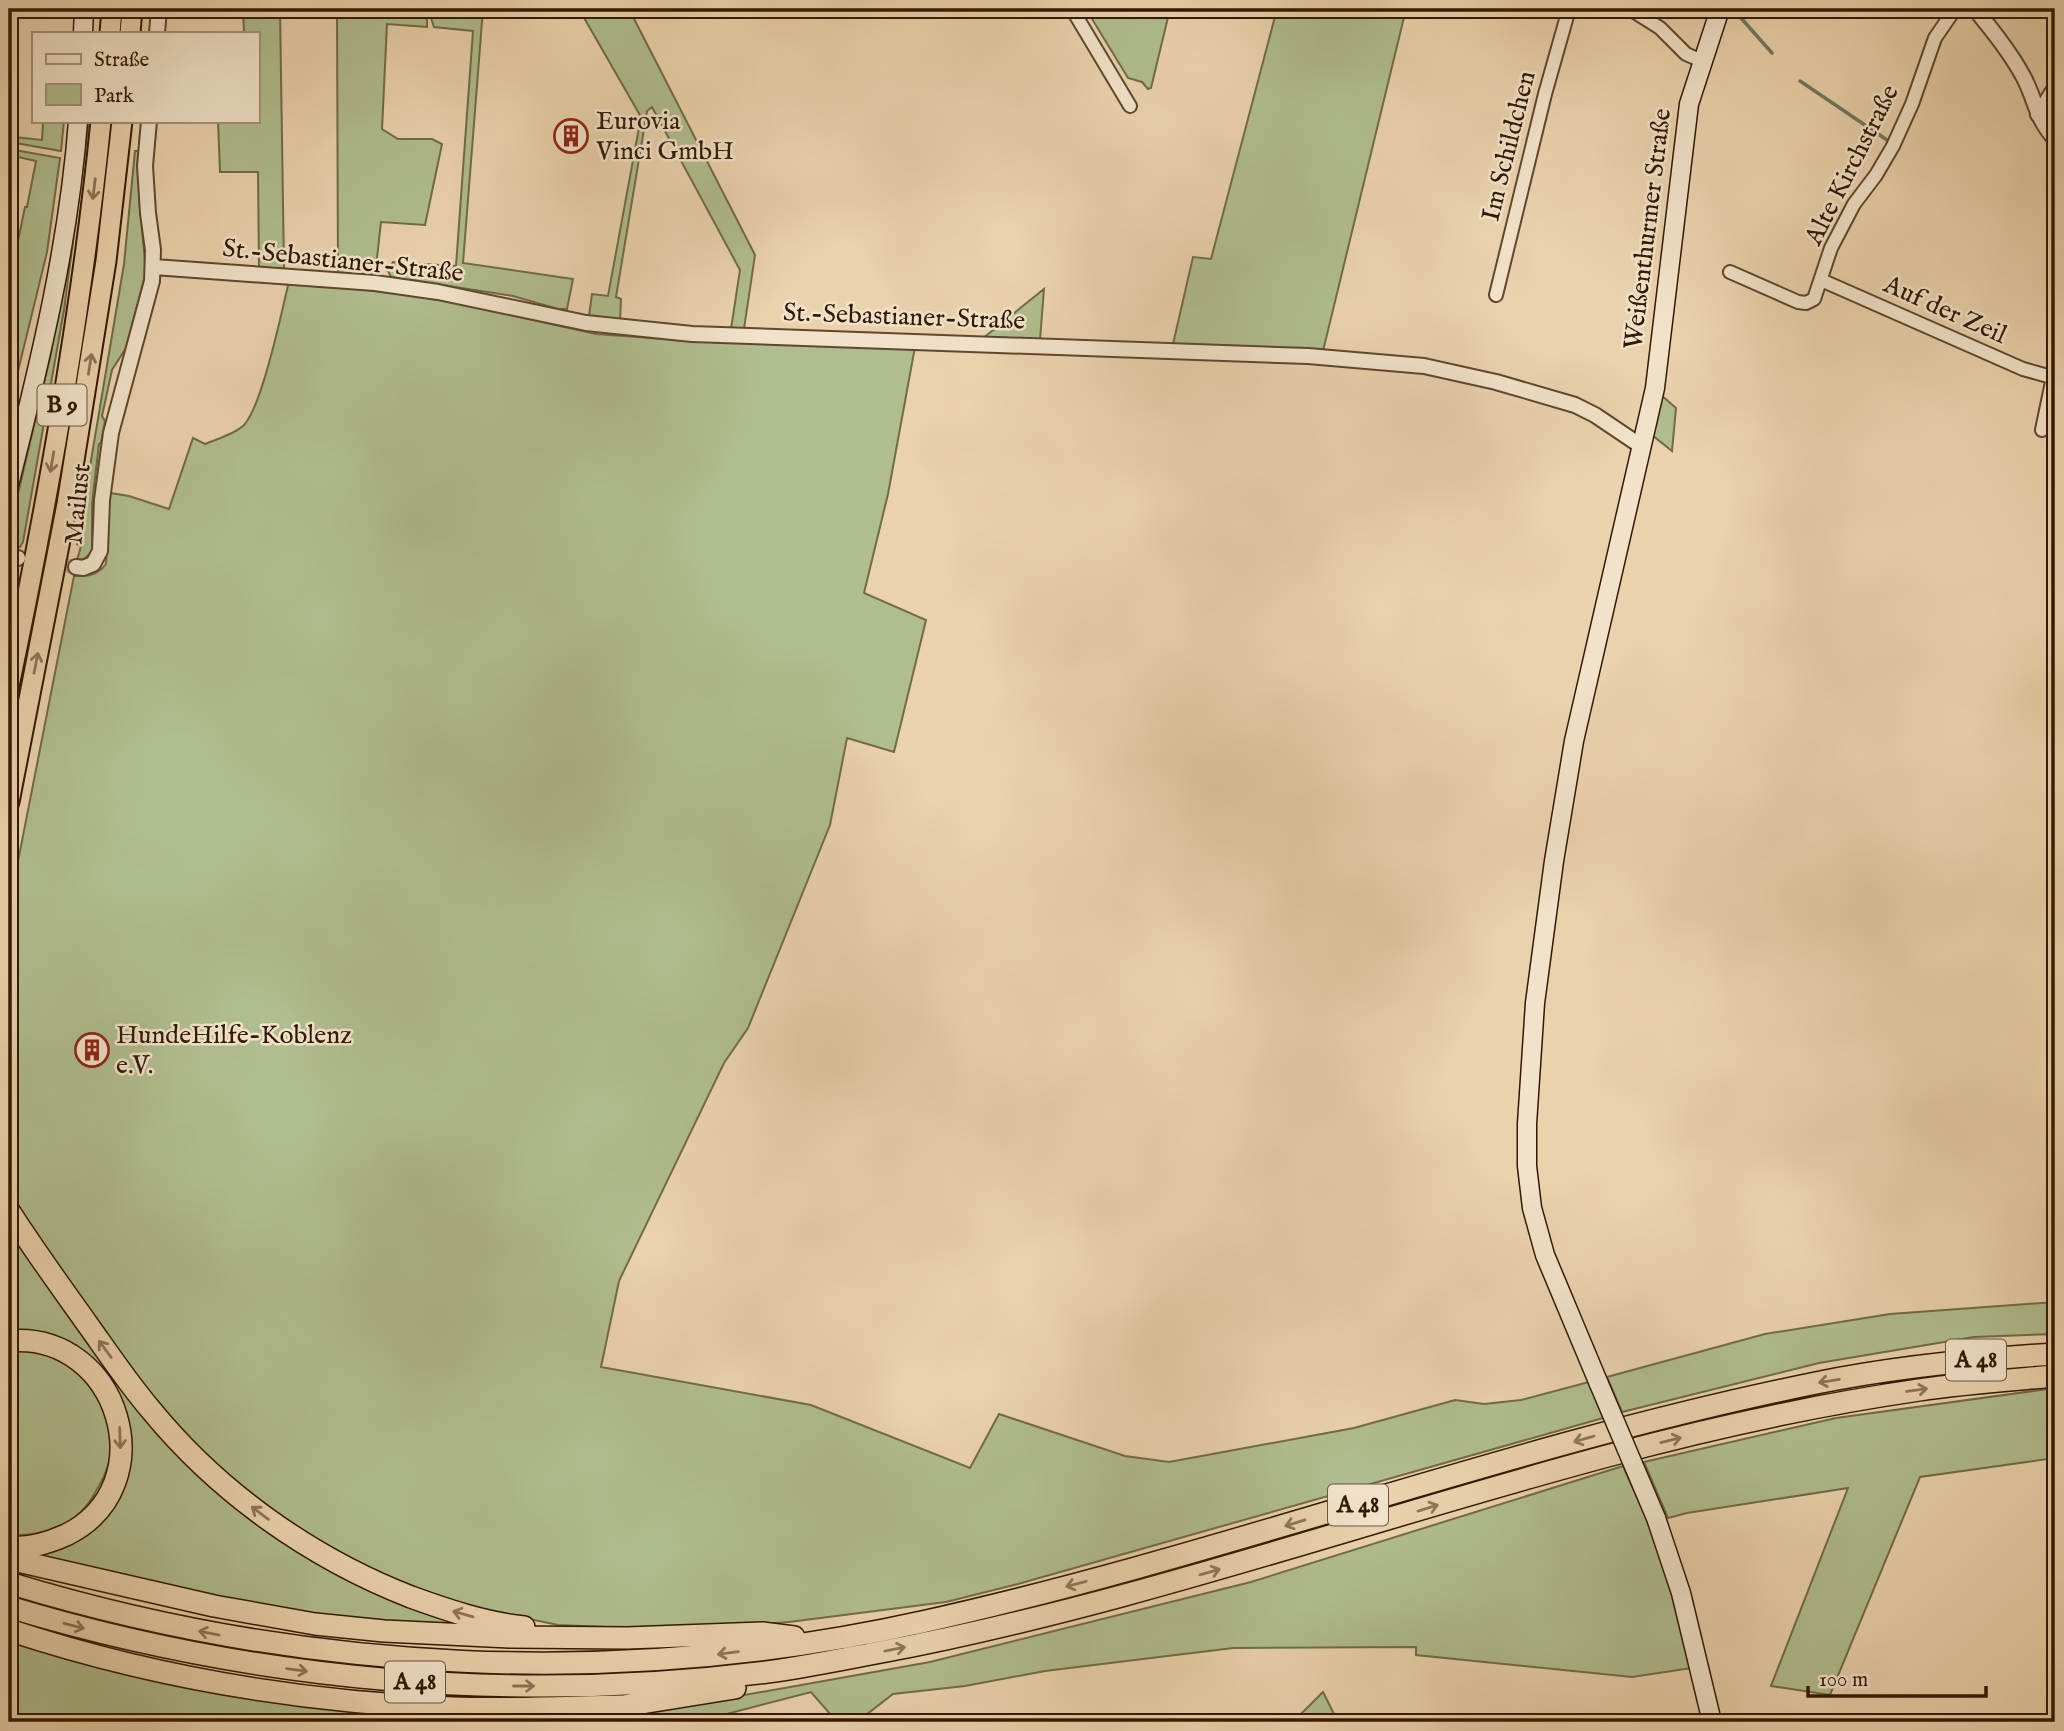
<svg xmlns="http://www.w3.org/2000/svg" width="2064" height="1731" font-family="'IM FELL English',serif">
	<style>
		.green { fill: #b0bd8e; stroke: #716b48; stroke-width: 2 }
		.lines { fill: none; stroke-linecap: round; stroke-linejoin: round }
		.stream { stroke: #707864; stroke-width: 3.5 }
		.tertiary-tunnel { stroke: #c5ad8a; stroke-width: 14; stroke-dasharray: 14 7; stroke-linecap: butt }
		.minor-casing { stroke: #60472d; stroke-width: 16 }
		.tertiary-casing { stroke: #60472d; stroke-width: 18 }
		.secondary-casing { stroke: #321903; stroke-width: 21 }
		.trunk-casing { stroke: #321903; stroke-width: 23 }
		.motorway-casing { stroke: #321903; stroke-width: 24 }
		.minor { stroke: #f1e2c9; stroke-width: 12 }
		.tertiary { stroke: #f1e2c9; stroke-width: 14 }
		.secondary { stroke: #f1e2c9; stroke-width: 18 }
		.trunk { stroke: #ead2ac; stroke-width: 19 }
		.motorway { stroke: #ead2ac; stroke-width: 21 }
		.secondary-bridge-casing { stroke: #321903; stroke-width: 21; stroke-linecap: butt }
		.secondary-bridge { stroke: #f1e2c9; stroke-width: 18 }
		.oneway { stroke: #8e7658 }
		.labels { text-anchor: middle; dominant-baseline: central; stroke-width: 5; stroke-linejoin: round; paint-order: stroke }
		.shield { fill: #f1e2c9; stroke: #6b553e; stroke-width: 2 }
		.shield-label { font-size: 24px; font-weight: bold; fill: #321903 }
		.poi-label { font-size: 26px; fill: #321903; stroke: #f1e2c9; text-anchor: start }
		.street-label { font-size: 26px; fill: #321903; stroke: #f1e2c9 }
	</style>
	<rect width="100%" height="100%" fill="#ead2ac"/>
	<filter id="stains"><feTurbulence type="fractalNoise" baseFrequency=".00286" numOctaves="4"/><feColorMatrix values="0 0 0 0 .2 0 0 0 0 .09 0 0 0 0 .02 0 0 0 .5 -.17"/></filter>
	<radialGradient id="worn" r=".72"><stop offset=".6" stop-color="#630" stop-opacity="0"/><stop offset="1" stop-color="#630" stop-opacity=".3"/></radialGradient>
	<!-- green -->
	<path class="green" d="M243,9H280L284,269L259,268L258,172H220L218,121H257V33H244Z
		M337,9H422L427,20V27L387,24L382,129L398,139H432L442,144L425,225L381,222L375,276L338,274Z
		M428,9H483L463,263L573,279L567,309H558L513,296L391,277L388,271L393,262L456,266L473,31L434,27Z
		M579,9H629L755,255L744,329H731L740,270L652,107L647,111L616,297L621,299L620,322L589,316L592,294L608,296L641,117Z
		M1086,9H1170L1151,88L1148,89L1142,82L1128,78Z
		M1277,9H1406L1323,351L1173,344L1193,257L1211,259Z
		M43,121H64L61,151L15,143V137L42,140Z
		M85,121H89L64,310L23,542L20,547H17L11,538L10,528L51,353Z
		M9,149L60,158L47,252L9,408V335L13,330L9,325V300L15,270L9,269L11,260H14L25,207H27L36,161L9,155Z
		M135,151H140L139,197L146,272L126,348L112,370L102,416L105,421L101,443L99,444L92,504V552L84,559L77,560L81,546L77,544L124,264Z
		M289,281L434,298L596,334L664,339L915,347L888,494L864,593L926,620L894,752L847,738L830,825L748,1028L724,1063L619,1281L601,1367L811,1405L970,1468L999,1414L1125,1456L1169,1462L1354,1428L1455,1400L1484,1404L1521,1400L1589,1382L1603,1418L1018,1584L946,1602L789,1622L718,1627L630,1628L558,1625L468,1606L396,1581L307,1536L223,1473L189,1438L137,1378L9,1195V907L74,576C88,576 97,576 106,564L110,493L129,496L169,509L193,438L205,444C217,439 235,434 244,425C262,406 282,311 289,281Z
		M1044,289L1040,340L982,339Z
		M1661,395L1676,408L1672,451L1652,435Z
		M9,1218L80,1321L270,1526L499,1631L284,1612L35,1558L122,1476L111,1387L9,1334Z
		M2055,1302V1334L1974,1337L1819,1363L1622,1412L1607,1377L1765,1334L1890,1314Z
		M9,1350C19,1351 31,1350 41,1352C85,1364 120,1413 110,1459C107,1471 101,1483 95,1493C88,1506 75,1520 61,1526C45,1534 26,1535 9,1536Z
		M2055,1388V1458L1920,1477L1830,1695L1771,1686L1848,1488L1687,1513L1668,1518L1644,1462L1836,1418Z
		M1623,1466L1661,1552L1692,1668L1632,1677L1416,1655V1647L1233,1648L1045,1671L965,1686L893,1694L857,1722H837L811,1692L696,1722H593L930,1662L1251,1582Z
		M9,1642C93,1664 178,1685 264,1699C352,1714 441,1717 530,1718L506,1722H9Z
		M1323,1692L1338,1722H1293Z"/>
	<g class="lines">
		<!-- stream -->
		<path class="stream" d="M1733,9L1772,53
			M1800,81L1887,140
			M2054,123L2055,125"/>
		<!-- tertiary-tunnel -->
		<path class="tertiary-tunnel" d="M25,559L76,567"/>
		<!-- minor casing -->
		<g class="minor-casing">
			<path id="minor" d="M1072,9L1130,106
				M1630,9L1660,28L1686,54L1702,61
				M2037,115L2055,86
				M1730,272L1798,302L1806,303L1814,299L1831,248L1854,204L1876,175L1893,146L1912,104L1935,38L1955,9
				M1821,280L2023,369L2055,378
				M1496,295L1545,94L1569,9
				M2042,430L2053,377"/>
		</g>
		<!-- tertiary casing -->
		<g class="tertiary-casing">
			<path id="tertiary" d="M1975,9C1992,30 2010,52 2023,76C2036,100 2035,117 2055,139
				M157,33L159,9
				M154,267L375,283L438,292L586,323L692,334L1308,356L1424,366L1496,382L1575,405L1595,415L1641,446
				M9,556L18,558
				M76,567L83,568L93,564L100,551L102,500L111,433L152,281L153,250L148,213L145,166L149,121"/>
		</g>
		<!-- secondary casing -->
		<g class="secondary-casing">
			<path id="secondary" d="M83,33L84,9
				M9,485C39,366 69,244 78,121
				M1599,1384L1545,1255L1532,1208L1527,1166V1124L1535,1003L1554,861L1574,741L1655,388L1689,104L1720,9
				M1656,1518L1681,1593L1712,1722"/>
		</g>
		<!-- trunk casing -->
		<g class="trunk-casing">
			<path id="trunk" d="M110,33L112,9
				M130,33L132,9
				M9,686C48,500 82,311 101,121
				M9,802L67,504L106,261L122,121"/>
		</g>
		<!-- motorway casing -->
		<g class="motorway-casing">
			<path id="motorway" d="M9,1211C34,1250 61,1287 88,1325C108,1353 128,1383 151,1410C219,1493 311,1558 411,1597C447,1610 485,1623 524,1627
				M9,1341C119,1331 166,1486 66,1535C48,1543 28,1549 9,1547
				M9,1559L214,1606L315,1624L384,1631L510,1637L627,1638L762,1633L794,1637
				M9,1583C304,1673 620,1689 922,1622C1224,1555 1513,1444 1816,1383C1894,1367 1975,1359 2055,1354
				M9,1607C254,1681 513,1704 767,1672C805,1667 843,1659 881,1652C1130,1605 1367,1520 1611,1455C1712,1428 1816,1405 1919,1390C1964,1383 2010,1380 2055,1376
				M9,1630C151,1677 303,1702 453,1708C510,1710 567,1707 623,1706
				M559,1722L623,1706L735,1688"/>
		</g>
		<!-- minor -->
		<use href="#minor" class="minor"/>
		<!-- tertiary -->
		<use href="#tertiary" class="tertiary"/>
		<!-- secondary -->
		<use href="#secondary" class="secondary"/>
		<!-- trunk -->
		<use href="#trunk" class="trunk"/>
		<!-- motorway -->
		<use href="#motorway" class="motorway"/>
		<!-- secondary-bridge casing -->
		<g class="secondary-bridge-casing">
			<path id="secondary-bridge" d="M1599,1384L1656,1518"/>
		</g>
		<!-- secondary-bridge -->
		<use href="#secondary-bridge" class="secondary-bridge"/>
	</g>
	<!-- one-way arrows -->
	<defs><path id="oneway-shaft" d="M-6 0H5M1.5-3L5.5 0L1.5 3" fill="none" stroke-width="1.6" stroke-linecap="round" stroke-linejoin="round" transform="scale(1.75)"/></defs>
	<g class="oneway">
		<use href="#oneway-shaft" transform="translate(94 189) rotate(97)"/>
		<use href="#oneway-shaft" transform="translate(90 364) rotate(-81)"/>
		<use href="#oneway-shaft" transform="translate(52 462) rotate(100)"/>
		<use href="#oneway-shaft" transform="translate(36 663) rotate(-79)"/>
		<use href="#oneway-shaft" transform="translate(105 1349) rotate(-126)"/>
		<use href="#oneway-shaft" transform="translate(1829 1381) rotate(171)"/>
		<use href="#oneway-shaft" transform="translate(1917 1390) rotate(-8)"/>
		<use href="#oneway-shaft" transform="translate(120 1438) rotate(88)"/>
		<use href="#oneway-shaft" transform="translate(1584 1439) rotate(164)"/>
		<use href="#oneway-shaft" transform="translate(1671 1440) rotate(-14)"/>
		<use href="#oneway-shaft" transform="translate(1428 1508) rotate(-17)"/>
		<use href="#oneway-shaft" transform="translate(260 1513) rotate(-143)"/>
		<use href="#oneway-shaft" transform="translate(1295 1523) rotate(163)"/>
		<use href="#oneway-shaft" transform="translate(1210 1572) rotate(-16)"/>
		<use href="#oneway-shaft" transform="translate(1076 1584) rotate(165)"/>
		<use href="#oneway-shaft" transform="translate(463 1614) rotate(-164)"/>
		<use href="#oneway-shaft" transform="translate(74 1626) rotate(14)"/>
		<use href="#oneway-shaft" transform="translate(209 1633) rotate(-169)"/>
		<use href="#oneway-shaft" transform="translate(895 1649) rotate(-11)"/>
		<use href="#oneway-shaft" transform="translate(728 1653) rotate(173)"/>
		<use href="#oneway-shaft" transform="translate(297 1670) rotate(8)"/>
		<use href="#oneway-shaft" transform="translate(524 1686)"/>
	</g>
	<!-- icons -->
	<defs>
		<g id="building-ring" transform="scale(1.75)"><circle r="9.5" fill="#f1e2c9" stroke="#8f2418" stroke-width="1.5"/><path d="M-4-6H4V6H1V3H-1V6H-4ZM-2.5-4.3h1.7v1.8h-1.7ZM.8-4.3h1.7v1.8H.8ZM-2.5-1h1.7V.8h-1.7ZM.8-1h1.7V.8H.8Z" fill="#8f2418"/></g>
	</defs>
	<g fill-rule="evenodd">
		<use href="#building-ring" x="571" y="136"/>
		<use href="#building-ring" x="92" y="1050"/>
	</g>
	<g class="labels">
		<!-- shield labels -->
		<g class="shield">
			<rect x="37.5" y="384.5" width="49" height="41" rx="5"/>
			<rect x="1946" y="1339.5" width="60" height="41" rx="5"/>
			<rect x="1328" y="1484.5" width="60" height="41" rx="5"/>
			<rect x="385" y="1661.5" width="60" height="41" rx="5"/>
		</g>
		<g class="shield-label">
			<text x="62" y="405">B 9</text>
			<text x="1976" y="1360">A 48</text>
			<text x="1358" y="1505">A 48</text>
			<text x="415" y="1682">A 48</text>
		</g>
		<!-- poi labels -->
		<g class="poi-label">
			<text x="596" y="121">Eurovia<tspan x="596" dy="30">Vinci GmbH</tspan></text>
			<text x="116" y="1035">HundeHilfe-Koblenz<tspan x="116" dy="30">e.V.</tspan></text>
		</g>
		<!-- street labels -->
		<g class="street-label">
			<text transform="translate(1509 146) rotate(-76)">Im Schildchen</text>
			<text transform="translate(1852 165) rotate(-63)">Alte Kirchstraße</text>
			<text transform="translate(1648 229) rotate(-83)">Weißenthurmer Straße</text>
			<text transform="translate(343 261) rotate(6)">St.-Sebastianer-Straße</text>
			<text transform="translate(1945 310) rotate(24)">Auf der Zeil</text>
			<text transform="translate(904 317) rotate(2)">St.-Sebastianer-Straße</text>
			<text transform="translate(78 504) rotate(-84)">Mailust</text>
		</g>
	</g>
	<!-- margin -->
	<rect width="2064" height="1731" fill="none" stroke="#ead2ac" stroke-width="35"/>
	<rect x="10" y="10" width="2043" height="1710" fill="none" stroke="#321903" stroke-width="3.5"/>
	<rect x="18" y="18" width="2029" height="1696" fill="none" stroke="#321903" stroke-width="2"/>
	<!-- legend -->
	<rect x="32" y="32" width="228" height="91" fill="#f1e2c9" stroke="#a5927a" stroke-width="2"/>
	<rect x="46" y="54" width="35" height="10" fill="#f1e2c9" stroke="#a5927a" stroke-width="2"/>
	<text x="94" y="66" font-size="21" fill="#321903">Straße</text>
	<rect x="46" y="84" width="35" height="21" fill="#b0bd8e" stroke="#a5927a" stroke-width="2"/>
	<text x="94" y="102" font-size="21" fill="#321903">Park</text>
	<!-- scale -->
	<path d="M1808 1686v10h178v-10" fill="none" stroke="#321903" stroke-width="3.5"/>
	<text x="1819" y="1686" font-size="21" fill="#321903" stroke="#f1e2c9" stroke-width="5" paint-order="stroke">100 m</text>
	<rect width="100%" height="100%" filter="url(#stains)"/>
	<rect width="100%" height="100%" fill="url(#worn)"/>
</svg>
